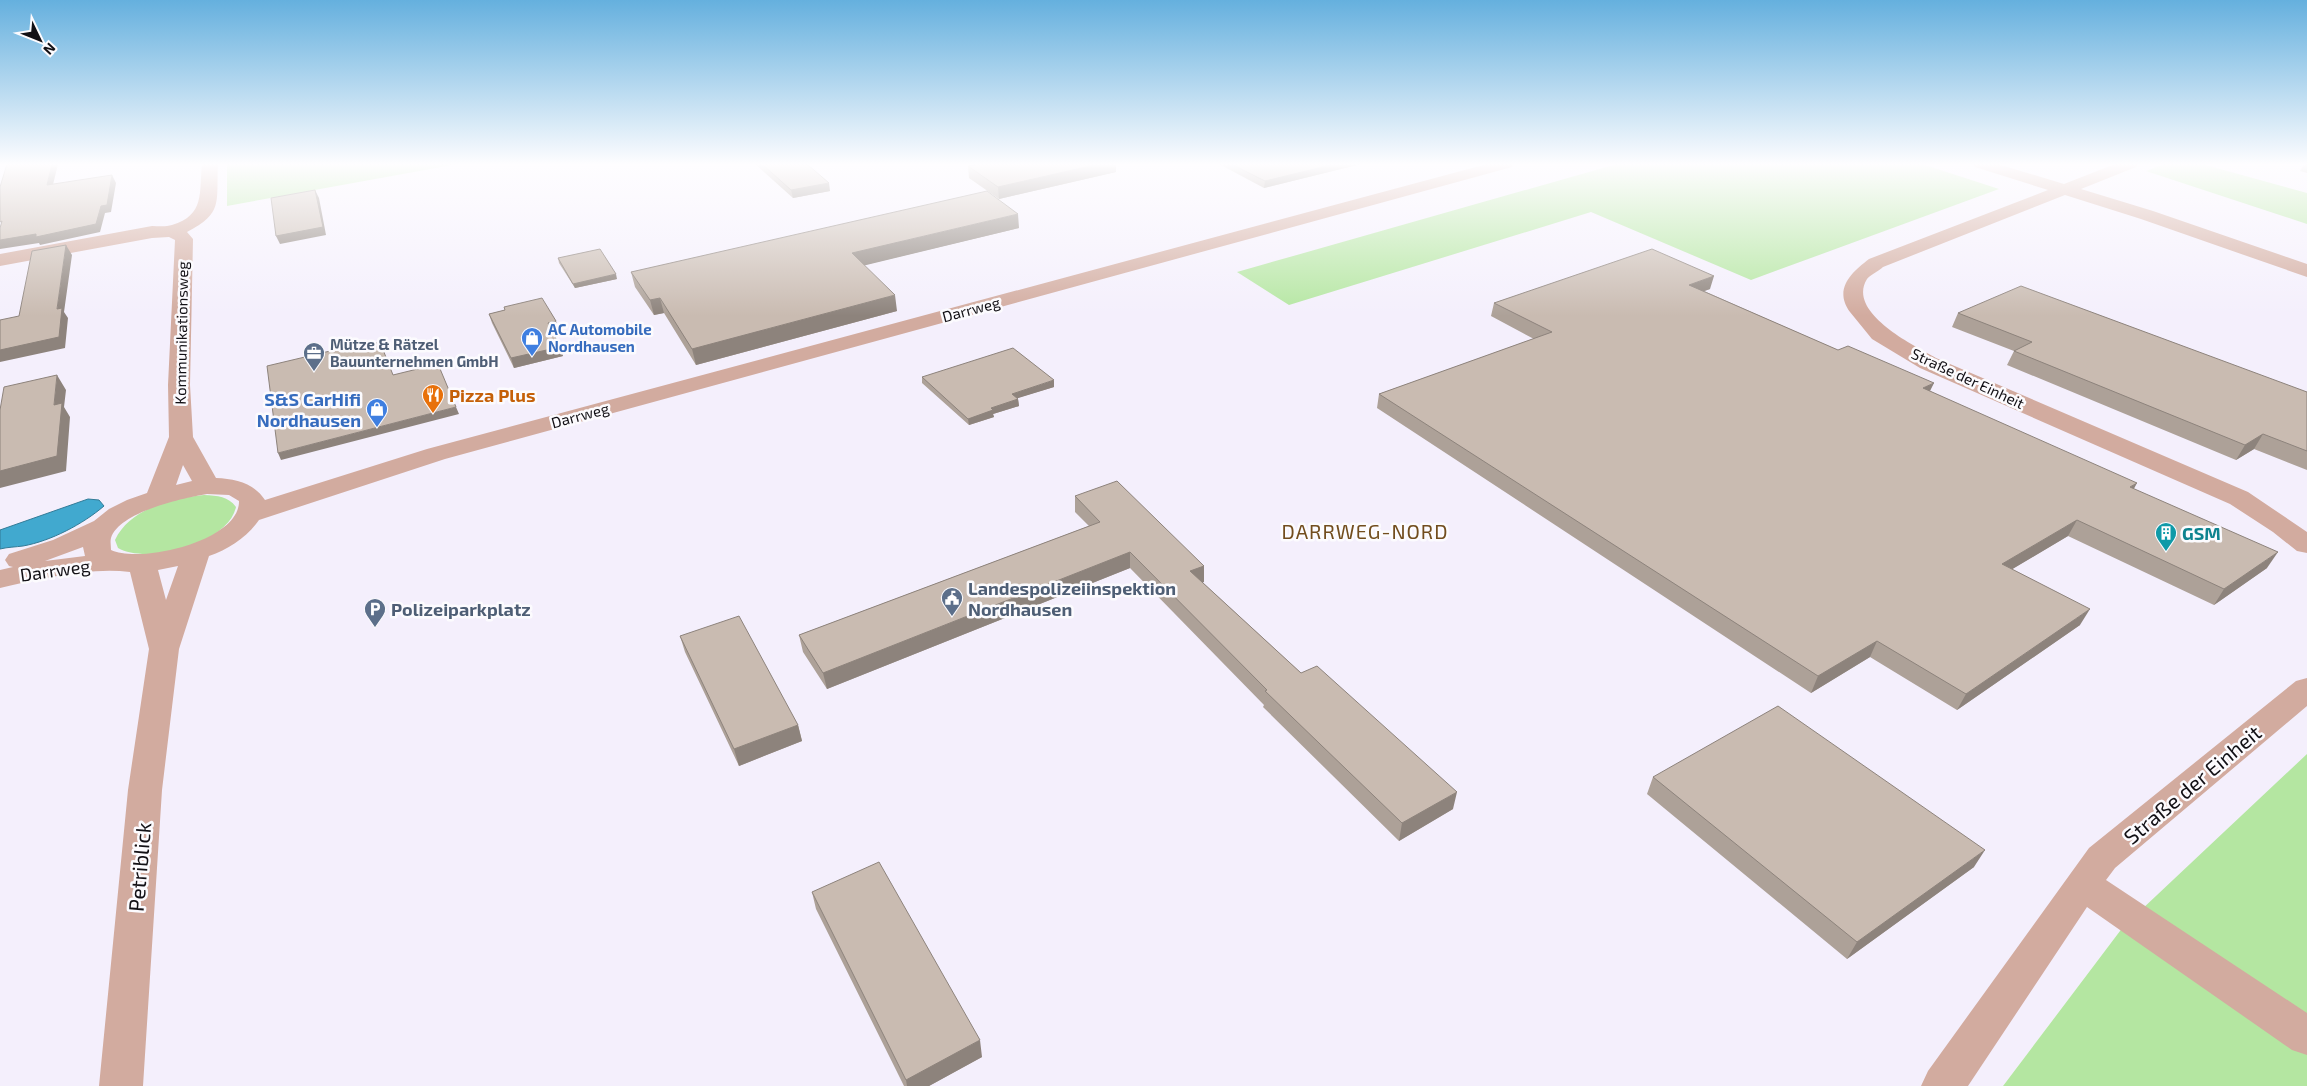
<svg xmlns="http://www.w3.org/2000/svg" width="2307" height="1086" font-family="'Exo 2',sans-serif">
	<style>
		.industrial { fill: #f4effc }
		.green { fill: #b4e6a1 }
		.water { fill: #41a9cf; stroke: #337b97 }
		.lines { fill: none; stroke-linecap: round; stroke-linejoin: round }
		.minor { fill: #d2ab9f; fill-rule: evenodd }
		.wall { fill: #ada198 }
		.shaded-wall { fill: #8d837c }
		.building { fill: #c9bbb1; stroke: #8d837c }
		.labels { text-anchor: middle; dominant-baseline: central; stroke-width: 5; stroke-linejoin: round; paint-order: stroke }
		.far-street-label { font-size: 15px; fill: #121015; stroke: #fcfbfe }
		.far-shop-label { font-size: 15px; font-weight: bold; fill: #366cbe; stroke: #fcfbfe; text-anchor: start }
		.far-service-label { font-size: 15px; font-weight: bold; fill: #4e5e75; stroke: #fcfbfe; text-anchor: start }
		.food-label { font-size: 18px; font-weight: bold; fill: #c56008; stroke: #fcfbfe; text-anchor: start }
		.shop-label { font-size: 18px; font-weight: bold; fill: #366cbe; stroke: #fcfbfe; text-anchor: end }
		.culture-label { font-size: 18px; font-weight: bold; fill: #0d838f; stroke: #fcfbfe; text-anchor: start }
		.street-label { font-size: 18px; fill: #121015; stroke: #fcfbfe }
		.service-label { font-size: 18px; font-weight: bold; fill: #4e5e75; stroke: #fcfbfe; text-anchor: start }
		.quarter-label { font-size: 20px; letter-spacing: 1px; fill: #724d1e; stroke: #fcfbfe }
		.near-street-label { font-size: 21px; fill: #121015; stroke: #fcfbfe }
	</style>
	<rect width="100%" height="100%" fill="#fcfbfe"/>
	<!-- industrial -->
	<path class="industrial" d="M0,164H226L227,206L458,164H2307V1051L2123,927L2003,1086H0Z"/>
	<!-- green -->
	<path class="green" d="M227,164H458L227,206Z
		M1617,164H1922L1999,189L1751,280L1591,212L1289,305L1237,272Z
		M2164,164H2202L2307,193V224L2146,171Z
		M204,495C218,496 228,496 236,507C228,544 148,565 118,548L115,540C130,508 173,498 204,495Z
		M2307,754V1086H2003L2123,927Z"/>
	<!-- water -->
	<path class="water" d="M88,499L99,500L104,506C83,524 51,541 23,546C16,547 8,547 0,549V530Z"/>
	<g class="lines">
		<!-- minor -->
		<path class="minor" d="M202,164H218C216,202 224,213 187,232L193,239L190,385L193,437L216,478C236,479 254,483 265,500L427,449L1487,164H1514L1512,167L445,459L259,520C247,537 229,549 209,556L179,649L162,790L143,1086H99L128,790L149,649L130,572C89,567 40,579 0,588V570L13,567L9,566L5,560L9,554L53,540L94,521L109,509L127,500L147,493L169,437L168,385L175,240L169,237L152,238L0,266V254L152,226C158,226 166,227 172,225C205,215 199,193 202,164ZM183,465L192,481L176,485ZM207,494L229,495L239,501C240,541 140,564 111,550C111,546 110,542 111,538C119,512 183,498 207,494ZM83,547L85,556L45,561ZM178,566L166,600L158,570Z
			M1973,164H1998L2064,184L2115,164H2138L2136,167L2081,189L2153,211L2307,264V277L2141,219L2065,195L1883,267C1879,271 1870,275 1867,279C1846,313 1915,346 1936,358L2248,492L2307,532V553L2297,551L2273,532L2230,504L1920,368L1872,339L1850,312C1833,289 1852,272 1869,259L2048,190L1975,167Z
			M2307,678V706L2115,868L2106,880L2307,1013V1055L2292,1050L2087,907L1968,1086H1921L1928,1071L2089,848L2296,681Z"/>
	</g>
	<!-- wall -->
	<path class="wall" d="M755,164H807L830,191L793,198Z
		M980,164H1116V172L999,199L969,178L968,166Z
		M1219,164H1361L1264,188Z
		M2304,164H2307V173L2300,171Z
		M1019,228L864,265L897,311L696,365L664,313L654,315L635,287L631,272Z
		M558,258L617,279L575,288L559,263Z
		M1710,289L1704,291L1930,391L2134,489L2267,568L2214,605L2068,536L2012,569L2080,625L1957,710L1870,657L1811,693L1377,408L1379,394L1534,339L1491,316L1494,303Z
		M504,307L556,321L558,330L552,332L563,356L514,368L492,323L489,314L505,310Z
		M1958,313L2307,392V470L2254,449L2236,460L2007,365L2014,351L1952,327Z
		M922,377L1054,387L1017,398L1018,399L1019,406L993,414L994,417L969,425L922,383Z
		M1075,496L1204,566V582H1202L1301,673L1453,809L1399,841L1263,707L1264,705L1130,568L827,689L803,652L799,635L1089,526L1075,512Z
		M680,636L798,725L802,741L739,766L685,652Z
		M1653,777L1974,867L1847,959L1647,794Z
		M812,892L982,1057L929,1086H904L816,909Z"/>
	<!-- shaded-wall -->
	<path class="shaded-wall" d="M52,164H58L51,193L47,185Z
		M1099,164H1116V172L999,199L998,187Z
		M1335,164H1361L1264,188L1265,181Z
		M112,175L116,183L111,212L105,213L100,232L40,245L39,243L0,249V240L101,206Z
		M829,183L830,191L793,198L791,190Z
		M315,190L319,198L326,235L280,244L276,236Z
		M1018,214L1019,228L854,268L852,253Z
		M66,245L72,255L64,312L68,318L65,348L0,362V350L57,309Z
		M616,274L617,279L575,288L573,284Z
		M1714,276L1710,289L1685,298L1689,285Z
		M895,295L897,311L696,365L692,349Z
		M660,298L664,313L654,315L650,300Z
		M556,321L558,330L551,332L548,323Z
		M560,347L563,356L514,368L511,358Z
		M57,375L66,390L64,407L70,417L66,471L0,488V471L54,405Z
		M1054,380V387L1012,400V394Z
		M1934,383L1927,397L1923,388Z
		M1018,399L1019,406L993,414L994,417L969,425L968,419L991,408Z
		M456,407L459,414L281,460L278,453Z
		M2263,434L2254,449L2236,460L2245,445Z
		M2137,483L2129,498L2130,487Z
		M2077,520L2068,536L1994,580L2002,564Z
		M1130,552V568L827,689L823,673Z
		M2278,552L2267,568L2214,605L2224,589Z
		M1204,566V582L1189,587L1190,571Z
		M2090,609L2080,625L1957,710L1966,694Z
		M1877,641L1870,657L1811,693L1818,676Z
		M798,725L802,741L739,766L734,749Z
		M1457,792L1453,809L1399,841L1402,823Z
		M1985,850L1974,867L1847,959L1857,942Z
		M980,1040L982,1057L929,1086H907L906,1080Z"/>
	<!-- building -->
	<path class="building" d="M7,164H52L47,185L112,175L107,205L101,206L96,224L36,237V234L0,240V228L2,221L0,222V187Z
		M762,164H807L829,183L791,190Z
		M980,164H1099L998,187L968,166Z
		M1231,164H1335L1265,181Z
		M315,190L323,227L276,236L271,198Z
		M987,191L1018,214L852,253L895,295L692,349L660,298L650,300L631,272Z
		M66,245L57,309L62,308L59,337L0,350V320L19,316L32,251Z
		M600,249L616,274L573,284L558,258Z
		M1652,249L1714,276L1689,285L1838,350L1848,346L1934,383L1923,388L2137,483L2130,487L2278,552L2224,589L2077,520L2002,564L2090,609L1966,694L1877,641L1818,676L1379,394L1552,332L1494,303Z
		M2021,286L2307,392V451L2263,434L2245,445L2014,351L2032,342L1958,313Z
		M542,298L556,321L548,323L560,347L511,358L489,314L505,310L504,307Z
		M380,342L393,375L438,364L456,407L278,453L267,366L347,347L348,349Z
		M1013,348L1054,380L1012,394L1018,399L991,408L993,410L968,419L922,377Z
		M57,375L54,405L62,403L57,456L0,471V410L4,387Z
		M1117,481L1204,566L1190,571L1301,673L1317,666L1457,792L1402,823L1265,691L1267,690L1130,552L823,673L799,635L1100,522L1075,496Z
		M739,616L798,725L734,749L680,636Z
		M1778,706L1985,850L1857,942L1653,777Z
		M879,862L980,1040L906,1080L812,892Z"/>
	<!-- sky -->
	<linearGradient id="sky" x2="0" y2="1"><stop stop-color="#65b0de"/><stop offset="0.52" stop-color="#fefdff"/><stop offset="1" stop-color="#fefdff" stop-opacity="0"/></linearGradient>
	<rect width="2307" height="316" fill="url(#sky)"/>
	<!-- icons -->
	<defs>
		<g id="shop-pin" transform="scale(1.125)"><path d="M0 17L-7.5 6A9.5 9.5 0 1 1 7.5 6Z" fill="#3f7fe0" stroke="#fcfbfe"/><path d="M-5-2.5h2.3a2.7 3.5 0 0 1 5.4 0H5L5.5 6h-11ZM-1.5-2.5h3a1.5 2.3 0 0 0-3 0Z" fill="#fff"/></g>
		<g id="office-pin" transform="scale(1.125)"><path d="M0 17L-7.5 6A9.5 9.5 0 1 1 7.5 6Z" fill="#5c6f8a" stroke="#fcfbfe"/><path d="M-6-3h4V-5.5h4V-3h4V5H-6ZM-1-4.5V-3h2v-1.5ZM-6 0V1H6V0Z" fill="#fff"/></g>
		<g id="restaurant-pin" transform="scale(1.125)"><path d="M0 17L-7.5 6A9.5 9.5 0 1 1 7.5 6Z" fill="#e8710a" stroke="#fcfbfe"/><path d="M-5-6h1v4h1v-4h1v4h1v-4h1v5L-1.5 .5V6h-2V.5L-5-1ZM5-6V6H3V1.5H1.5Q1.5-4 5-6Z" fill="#fff"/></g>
		<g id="building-pin" transform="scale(1.125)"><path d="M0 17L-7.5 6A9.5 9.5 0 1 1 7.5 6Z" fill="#0f9aa8" stroke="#fcfbfe"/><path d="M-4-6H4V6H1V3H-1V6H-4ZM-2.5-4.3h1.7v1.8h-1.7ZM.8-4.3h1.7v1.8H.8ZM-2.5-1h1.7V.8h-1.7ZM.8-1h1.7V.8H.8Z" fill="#fff"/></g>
		<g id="civic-pin" transform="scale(1.125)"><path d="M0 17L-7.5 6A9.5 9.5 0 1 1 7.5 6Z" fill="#5c6f8a" stroke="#fcfbfe"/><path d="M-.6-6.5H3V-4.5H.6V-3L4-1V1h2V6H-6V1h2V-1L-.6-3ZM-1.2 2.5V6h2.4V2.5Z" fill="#fff"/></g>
		<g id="parking-pin" transform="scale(1.125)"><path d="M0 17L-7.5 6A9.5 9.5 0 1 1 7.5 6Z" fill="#5c6f8a" stroke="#fcfbfe"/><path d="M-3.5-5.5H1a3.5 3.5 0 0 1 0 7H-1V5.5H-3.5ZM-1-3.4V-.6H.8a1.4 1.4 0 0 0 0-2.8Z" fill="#fff"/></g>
	</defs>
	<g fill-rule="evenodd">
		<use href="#shop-pin" x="532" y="338"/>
		<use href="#office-pin" x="314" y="353"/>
		<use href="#restaurant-pin" x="433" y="395"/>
		<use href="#shop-pin" x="377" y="409"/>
		<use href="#building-pin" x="2166" y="533"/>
		<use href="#civic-pin" x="952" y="598"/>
		<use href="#parking-pin" x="375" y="609"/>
	</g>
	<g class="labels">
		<!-- far-street labels -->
		<g class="far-street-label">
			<text transform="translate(971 309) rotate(-15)">Darrweg</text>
			<text transform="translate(181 333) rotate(-89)">Kommunikationsweg</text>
			<text transform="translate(1968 378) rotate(25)">Straße der Einheit</text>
			<text transform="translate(580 415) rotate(-15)">Darrweg</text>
		</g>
		<!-- far-shop labels -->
		<g class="far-shop-label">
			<text x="548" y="329">AC Automobile<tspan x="548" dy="17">Nordhausen</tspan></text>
		</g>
		<!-- far-service labels -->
		<g class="far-service-label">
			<text x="330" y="344">Mütze &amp; Rätzel<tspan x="330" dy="17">Bauunternehmen GmbH</tspan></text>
		</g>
		<!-- food labels -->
		<g class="food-label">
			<text x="449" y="395">Pizza Plus</text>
		</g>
		<!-- shop labels -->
		<g class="shop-label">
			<text x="361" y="399">S&amp;S CarHifi<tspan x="361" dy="21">Nordhausen</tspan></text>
		</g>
		<!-- culture labels -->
		<g class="culture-label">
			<text x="2182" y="533">GSM</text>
		</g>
		<!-- street labels -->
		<g class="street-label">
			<text transform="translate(55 570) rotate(-8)">Darrweg</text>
		</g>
		<!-- service labels -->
		<g class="service-label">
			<text x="968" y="588">Landespolizeiinspektion<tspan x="968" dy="21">Nordhausen</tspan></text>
			<text x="391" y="609">Polizeiparkplatz</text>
		</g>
		<!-- quarter labels -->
		<g class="quarter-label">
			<text x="1365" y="531">DARRWEG-NORD</text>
		</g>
		<!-- near-street labels -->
		<g class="near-street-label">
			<text transform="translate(2192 784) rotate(-40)">Straße der Einheit</text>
			<text transform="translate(139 867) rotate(-85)">Petriblick</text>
		</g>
	</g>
	<!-- north arrow -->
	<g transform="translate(40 40) rotate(133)" stroke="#fcfbfe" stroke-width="4" paint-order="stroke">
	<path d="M0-4L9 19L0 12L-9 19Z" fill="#121015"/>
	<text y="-8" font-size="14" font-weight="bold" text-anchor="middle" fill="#121015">N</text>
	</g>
</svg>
